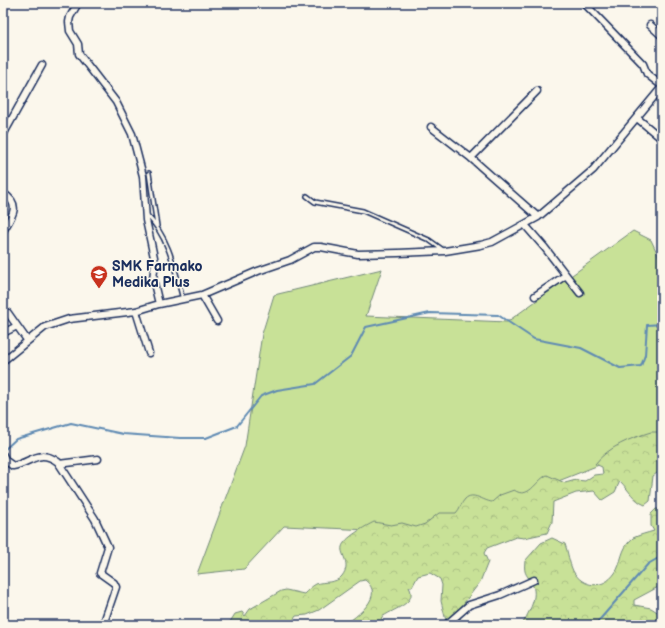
<svg xmlns="http://www.w3.org/2000/svg" width="665" height="628" font-family="'Balsamiq Sans',sans-serif">
	<style>
		.green { fill: #c8e197; stroke: #72887a }
		.forest { fill: url(#forest-crowns); stroke: #72887a }
		.lines { fill: none; stroke-linecap: round; stroke-linejoin: round }
		.stream { stroke: #5e8ab3; stroke-width: 2 }
		.service-casing { stroke: #1b2f5e; stroke-width: 6 }
		.minor-casing { stroke: #1b2f5e; stroke-width: 9 }
		.service { stroke: #fbf7ec; stroke-width: 3 }
		.minor { stroke: #fbf7ec; stroke-width: 6 }
		.labels { text-anchor: middle; dominant-baseline: central; stroke-width: 3; stroke-linejoin: round; paint-order: stroke }
		.poi-label { font-size: 14px; font-weight: bold; fill: #1b2f5e; stroke: #fbf7ec; text-anchor: start }
	</style>
	<defs>
		<pattern id="forest-crowns" width="20" height="18" patternUnits="userSpaceOnUse"><rect width="20" height="18" fill="#c8e197"/><path d="M2 6a3 3 0 1 1 6 0M12 15a3 3 0 1 1 6 0" fill="none" stroke="#abc185"/></pattern>
	</defs>
	<rect width="100%" height="100%" fill="#fbf7ec"/>
	<filter id="ink" filterUnits="userSpaceOnUse"><feTurbulence type="fractalNoise" baseFrequency=".025" numOctaves="2"/><feDisplacementMap in="SourceGraphic" scale="8" xChannelSelector="R" yChannelSelector="G"/><feConvolveMatrix kernelMatrix="1 2 1 2 8 2 1 2 1" color-interpolation-filters="sRGB"/></filter>
	<g filter="url(#ink)">
		<!-- green -->
		<path class="green" d="M633,231L651,240L659,257H662V440L508,501L412,532L284,526L244,569L197,574L245,446L262,334L274,295L382,269L366,316L507,322Z"/>
		<!-- forest -->
		<path class="forest" d="M651,432H662V474L657,473L653,476L650,501L645,505C633,500 629,490 620,481L615,492L602,500L594,491L576,493L553,502L552,522L547,533L524,538L516,537L487,548L484,553L488,562L480,582L461,607L460,625H447L441,601L442,585L440,579L430,573L418,576L412,587H409C419,604 391,609 381,618L386,625H344C357,616 386,596 365,580L360,581L319,610L307,615L296,616L290,625H228L235,614L242,612L245,616L250,609L281,591L286,590L304,594C307,591 312,586 316,584C324,581 336,584 342,576C352,563 340,555 342,547C344,538 366,526 374,522L391,525L402,523L416,527L425,524L439,513H456C460,509 461,503 465,499C473,491 483,501 492,502L500,495L514,490C529,500 535,481 547,475L565,483L576,480L585,481L594,475L603,474L602,467L595,464C608,447 631,438 651,432Z
			M656,509H662V585L634,600V605L651,608L662,615V625H522C527,615 538,599 533,586C528,574 523,576 525,561L541,543L552,538L565,544C568,552 569,563 573,571C583,588 603,590 615,573C622,564 620,548 633,538C639,535 647,533 654,531L651,526V514Z"/>
		<g class="lines">
			<!-- stream -->
			<path class="stream" d="M3,451L16,439L71,423L123,434L180,438H206L237,426L261,396L277,390L315,384L351,356L366,327L430,313L498,315L534,339L581,348L620,368L641,366L645,355L647,325L662,324
				M595,625L648,564L662,556"/>
			<!-- service casing -->
			<g class="service-casing">
				<path id="service" d="M149,173L157,226
					M307,196L315,202L363,211L429,240L443,250
					M146,214C169,237 175,269 183,300"/>
			</g>
			<!-- minor casing -->
			<g class="minor-casing">
				<path id="minor" d="M78,3L70,17L69,22L70,31L78,44L79,54L116,102L132,134L143,176L146,220L155,262L153,279L159,304
					M587,6L643,64L647,74L662,86
					M650,25L662,36
					M637,118L662,139
					M431,127L471,158L538,217
					M3,135L42,65
					M471,158L537,91
					M3,193C22,205 12,216 3,231
					M525,225L545,248L580,293
					M202,295L217,321
					M535,296L566,275
					M136,311L149,353
					M8,313L27,340
					M3,333L17,326
					M3,361L45,327L69,319L136,311L159,304L202,295L258,271L290,260L314,247H321L358,254L398,253L445,251L481,245L492,242L538,217L593,170L662,87
					M3,455L6,461L13,466C31,463 38,448 58,462L95,519L108,547L100,573L114,583L116,587L103,625
					M59,464L98,459
					M446,625L469,605L500,595L534,580"/>
			</g>
			<!-- service -->
			<use href="#service" class="service"/>
			<!-- minor -->
			<use href="#minor" class="minor"/>
		</g>
	</g>
	<!-- icons -->
	<defs>
		<g id="school-pin" transform="scale(0.9)"><path d="M0 17L-7.5 6A9.5 9.5 0 1 1 7.5 6Z" fill="#c8321e" stroke="#fbf7ec"/><path d="M0-5L7-2L0 1L-7-2ZM-4 1L0 2.5L4 1V4Q0 6-4 4Z" fill="#fff"/></g>
	</defs>
	<g fill-rule="evenodd">
		<use href="#school-pin" x="99" y="274"/>
	</g>
	<g class="labels">
		<!-- poi labels -->
		<g class="poi-label">
			<text x="112" y="266">SMK Farmako<tspan x="112" dy="16">Medika Plus</tspan></text>
		</g>
	</g>
	<!-- margin -->
	<rect width="665" height="628" fill="none" stroke="#fbf7ec" stroke-width="16"/>
	<rect x="8" y="8" width="649" height="612" fill="none" stroke="#1b2f5e" stroke-width="1.5" filter="url(#ink)"/>
</svg>
